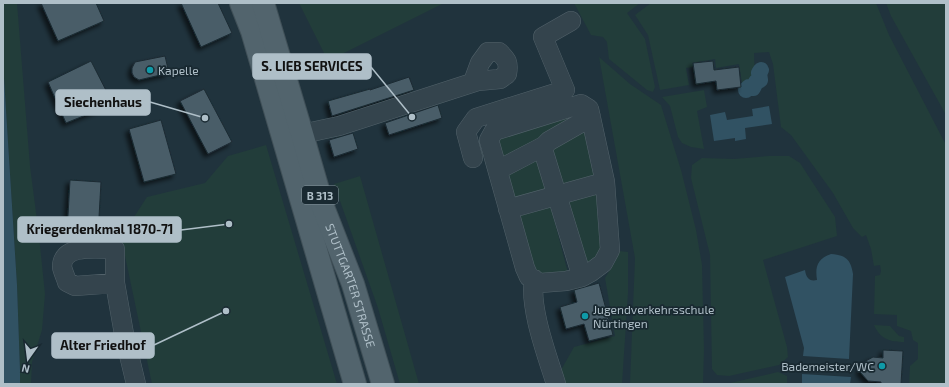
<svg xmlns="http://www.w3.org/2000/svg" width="949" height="387" font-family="'Exo 2',sans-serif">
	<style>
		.green { fill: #223d3a }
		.water { fill: #315263 }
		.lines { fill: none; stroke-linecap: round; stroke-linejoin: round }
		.canal { stroke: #315263; stroke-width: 16 }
		.building { fill: #485d68; stroke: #1b2b33; filter: url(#shadow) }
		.minor-casing { stroke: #52626a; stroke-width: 20 }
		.major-casing { stroke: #405058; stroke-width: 24 }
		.minor { stroke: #34444d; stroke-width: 19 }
		.major { stroke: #52646d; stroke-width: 22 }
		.culture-dot { fill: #0f9aa8; stroke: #192931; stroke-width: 1.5 }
		.labels { text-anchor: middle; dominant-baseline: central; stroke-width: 3.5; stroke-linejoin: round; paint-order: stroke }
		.shield { fill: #192931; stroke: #82929b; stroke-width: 1 }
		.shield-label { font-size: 11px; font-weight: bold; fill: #afbfc8 }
		.poi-label { font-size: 12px; fill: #afbfc8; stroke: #192931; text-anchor: start }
		.street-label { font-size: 12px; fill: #afbfc8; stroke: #192931 }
		.leader { fill: none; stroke: #afbfc8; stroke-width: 1.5 }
		.callout-dot { fill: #afbfc8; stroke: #192931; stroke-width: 1.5 }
		.callout { fill: #afbfc8; stroke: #afbfc8; stroke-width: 1.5 }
		.callout-label { font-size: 13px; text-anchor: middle; font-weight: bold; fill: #111 }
	</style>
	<defs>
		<filter id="shadow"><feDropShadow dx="-3.5" dy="3.5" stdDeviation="2" flood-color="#0009"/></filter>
	</defs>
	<rect width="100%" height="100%" fill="#20333d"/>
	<!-- green -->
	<path class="green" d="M3,3H17L30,166L39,236L45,294L42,330L32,362L31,384H20V370L17,285L3,62Z
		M299,3H444L328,61Z
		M574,3H640L627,13L645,39L655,87L653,92L647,90L609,59L607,42L603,37L591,35Z
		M651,3H876L889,35L946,145V384H909L910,366L918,359V343L913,340L911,331L897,326V315L874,314L875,276L880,275L881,271L880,265L874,266L871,249L866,235L862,237L853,228L833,193L791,135L781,127L773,64L769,52L754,53L755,78L742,83L739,64L716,68L715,59L692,63L693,67L686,68L689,85L660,90L648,35L635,15Z
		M886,3H946V115L891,16Z
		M599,57L630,84L661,105L681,170L696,230L702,265L704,350L703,384H630L635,258Z
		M704,90L707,107L697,111L704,149L691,147L682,143L678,137L670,106L662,97Z
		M579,112L581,117L500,160L496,138Z
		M587,125L597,177L562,186L551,147Z
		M266,145L337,384H152L121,237L147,197L205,183L228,156Z
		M537,154L548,191L514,201L504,174Z
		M769,156H789L800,163L835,217L837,236L763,260L787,347L788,357L779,365L729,376L717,375L712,369L710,255L691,178L692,165L702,158L734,159Z
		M360,176L419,384H400L378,308L334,184Z
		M598,191L604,246L599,258L586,265L568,200Z
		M550,204L568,273L537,274L515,212Z
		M619,251L628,252V293L622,384H565L561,370L574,347L615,336L605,278L615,262Z
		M874,325L890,326L899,336L904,337V342C890,342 880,339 874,325Z
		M778,372L787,376V384H726Z"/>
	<!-- water -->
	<path class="water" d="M3,62L17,285L20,370V384H3Z
		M769,106L772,124L745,128L746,139L735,141V138L714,141L710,115L725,112L727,120L753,116L752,109Z
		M831,254C845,255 851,259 853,274L849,359L803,356L804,348L785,277L805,270C806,277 809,282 817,280C815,267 817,259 831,254Z
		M802,374L851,377L850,384H802Z"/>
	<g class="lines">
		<!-- canal -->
		<path class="canal" d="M746,90L749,87L753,88L756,82L760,80L759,73L761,70"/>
	</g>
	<!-- building -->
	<path class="building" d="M41,3H96L104,21L58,41Z
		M181,3H218L232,33L201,47Z
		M165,56L169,73L139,80L134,77L132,73V68L135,62Z
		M91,61L113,104L66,123L48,82Z
		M713,61L714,70L739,67L741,87L717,90L716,81L696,84L693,63Z
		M409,77L414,90L332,116L328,101L370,89V90Z
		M204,89L232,142L208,154L180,101Z
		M438,105L442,118L389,135L385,123Z
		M161,120L176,174L144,182L129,129Z
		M353,133L358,149L334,157L329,140Z
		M70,180L101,182L98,235L67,233Z
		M599,283L613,335L589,341L584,324L566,329L560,307L577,302L574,290Z
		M883,350L903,351L901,384H881V382L868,381L860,372V368L862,363L873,357L883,358Z"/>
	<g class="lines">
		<!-- minor casing -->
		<g class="minor-casing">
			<path id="minor" d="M581,104L589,109L605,182L610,250L603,263L591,272L582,277L566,281L540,283L529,277L525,268L489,140L494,131Z
				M288,137L339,126L478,81L500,79L507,74C509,62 507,60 499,52H488L480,63L473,82
				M473,158L466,132L476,118L565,90L543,37L571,21
				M498,170L544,146
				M508,209L605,182
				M582,277L544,153V146L549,141L591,117
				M534,279C529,308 547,355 556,384
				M115,283L75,286L67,282C66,278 63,272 62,267C62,243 99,249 115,249V283L124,334L136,384"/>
		</g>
		<!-- major casing -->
		<g class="major-casing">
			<g id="major">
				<path d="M241,3L252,31L355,384"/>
				<path id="s1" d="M263,3L302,134L323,207L353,284L383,384"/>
			</g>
		</g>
		<!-- minor -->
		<use href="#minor" class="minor"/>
		<!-- major -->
		<use href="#major" class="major"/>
	</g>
	<!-- markers -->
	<g class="culture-dot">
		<circle cx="150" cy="70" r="4"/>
		<circle cx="585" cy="316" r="4"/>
		<circle cx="882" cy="366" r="4"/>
	</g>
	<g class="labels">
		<!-- shield labels -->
		<rect class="shield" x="302" y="186" width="36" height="18" rx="3"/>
		<g class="shield-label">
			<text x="320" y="195">B 313</text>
		</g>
		<!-- poi labels -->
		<g class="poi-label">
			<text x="158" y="70">Kapelle</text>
			<text x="593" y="309">Jugendverkehrsschule<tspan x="593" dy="14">Nürtingen</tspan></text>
			<text x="874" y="366" text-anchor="end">Bademeister/WC</text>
		</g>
		<!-- street labels -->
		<g class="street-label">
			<text stroke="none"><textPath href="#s1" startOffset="296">STUTTGARTER STRASSE</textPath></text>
		</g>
	</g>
	<!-- callouts -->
	<path class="leader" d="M412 117L371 67M205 118L150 102M229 224L181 230M226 311L154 345"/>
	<g class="callout-dot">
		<circle cx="412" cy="117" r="4"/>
		<circle cx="205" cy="118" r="4"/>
		<circle cx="229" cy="224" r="4"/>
		<circle cx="226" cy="311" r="4"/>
	</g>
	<g class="callout">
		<rect x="253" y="54" width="118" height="25" rx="4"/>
		<rect x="56" y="90" width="94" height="25" rx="4"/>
		<rect x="18" y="217" width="163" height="25" rx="4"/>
		<rect x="52" y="333" width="102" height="25" rx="4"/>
	</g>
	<g class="callout-label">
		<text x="312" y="71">S. LIEB SERVICES</text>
		<text x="103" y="107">Siechenhaus</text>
		<text x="100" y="234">Kriegerdenkmal 1870-71</text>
		<text x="103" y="350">Alter Friedhof</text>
	</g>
	<!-- border -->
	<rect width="949" height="387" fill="none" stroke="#afbfc8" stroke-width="8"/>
	<!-- north arrow -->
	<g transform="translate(28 359) rotate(194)" stroke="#192931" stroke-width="3" paint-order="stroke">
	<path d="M0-3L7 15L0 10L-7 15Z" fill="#afbfc8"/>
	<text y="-6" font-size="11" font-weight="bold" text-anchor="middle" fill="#afbfc8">N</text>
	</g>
</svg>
